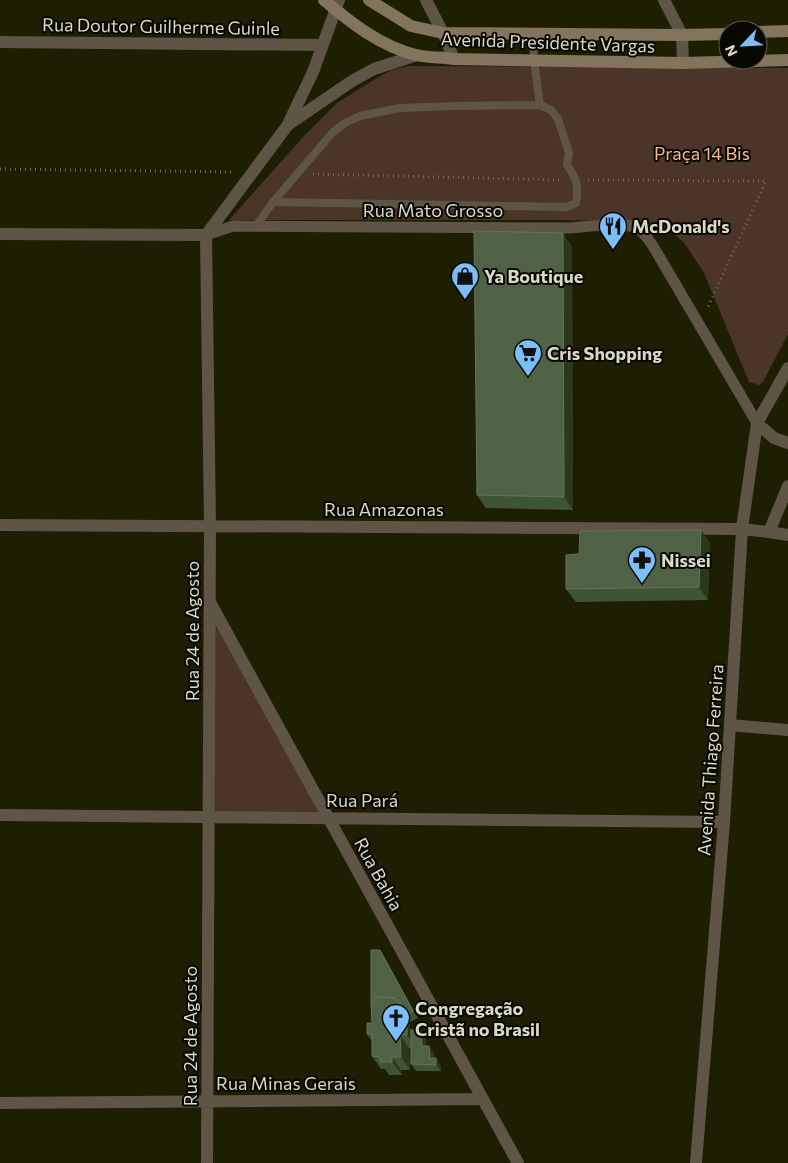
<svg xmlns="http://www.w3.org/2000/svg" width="788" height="1163" font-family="Commissioner,sans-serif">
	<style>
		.green { fill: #4a3528 }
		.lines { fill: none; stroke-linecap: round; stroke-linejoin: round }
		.path { stroke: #6d6d56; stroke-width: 3; stroke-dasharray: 1 4; stroke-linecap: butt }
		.service { stroke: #5e5546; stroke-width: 8 }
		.pedestrian { stroke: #5e5546; stroke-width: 11 }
		.minor { stroke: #5e5546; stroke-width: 12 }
		.tertiary { stroke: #5e5546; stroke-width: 12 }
		.secondary { stroke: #83755d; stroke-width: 12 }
		.wall { fill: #3f5435 }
		.shaded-wall { fill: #2b381a }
		.building { fill: #506245; stroke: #657559 }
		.labels { text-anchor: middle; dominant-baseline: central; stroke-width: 4; stroke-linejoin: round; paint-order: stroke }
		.street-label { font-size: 18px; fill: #d8d9c8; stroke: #080801 }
		.park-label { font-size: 18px; fill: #f6b991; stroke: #080801 }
		.poi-label { font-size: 18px; font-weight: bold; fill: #d8d9c8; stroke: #080801; text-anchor: start }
	</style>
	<rect width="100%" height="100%" fill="#1e1e03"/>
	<!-- green -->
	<path class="green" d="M408,66L788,68V334L763,382L759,385L749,382L704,273L689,250L683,242L673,233L643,222L560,220H229L304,136L337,103L380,76L392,70Z
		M210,602L328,818L209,817Z"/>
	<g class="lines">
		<!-- path -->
		<path class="path" d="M0,169L234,172
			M313,174L561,180
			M588,180L766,181L707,309"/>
		<!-- service -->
		<path class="service" d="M533,35L534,60L540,105
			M256,226L273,202L333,132L345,123L360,116L400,108L454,106L540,105L551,110L558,119L569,153L567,165C577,179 579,186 576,203L566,207L273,202"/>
		<!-- pedestrian -->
		<path class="pedestrian" d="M206,235L233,226L568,228C584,227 619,222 634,227C643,230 648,239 653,246L757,423"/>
		<!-- minor -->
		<path class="minor" d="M426,0L443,33L454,59
			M0,42L323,45
			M289,124L352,81L374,69L417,55
			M0,234L206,235
			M0,525L742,529
			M769,532L788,535
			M211,604L518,1163
			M730,725L788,730
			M0,815L724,822
			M0,1103L483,1099
			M207,1163L210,525L206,235L287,126L313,72L339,0"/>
		<!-- tertiary -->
		<path class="tertiary" d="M664,0L682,35L683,63
			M757,423L774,438L788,443
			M742,529L769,532L788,486
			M696,1163L724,822L742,529L757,423L788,368"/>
		<!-- secondary -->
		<path class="secondary" d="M324,0C351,23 380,46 416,55C428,58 442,57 454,59L683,63L788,60
			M369,0L411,26L443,33L682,35L728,34
			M758,32L788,31"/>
	</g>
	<!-- wall -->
	<path class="wall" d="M572,246L573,510L486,508L477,495Z
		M701,530L710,543L708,600L576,602L566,589L579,554Z
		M380,950L384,957L418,1018L410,1022V1028L411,1030L426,1037V1046H429L434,1053V1058H436L440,1065L441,1071H416L411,1064V1048H409L410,1070H401L402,1075H389L385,1069H381L372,1056V1041L367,1034L372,1023Z"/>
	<!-- shaded-wall -->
	<path class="shaded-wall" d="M563,233L572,246L573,510L564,497Z
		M701,530L710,543L708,600L699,587Z
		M380,950L384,957L418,1018L413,1011Z
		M401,1004L408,1014L405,1016L410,1022V1028L416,1037V1048L407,1035L401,1024Z
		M421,1030L426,1037L427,1053L422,1046Z
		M400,1035L409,1048L410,1070L401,1057Z
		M429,1046L434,1053L435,1065L430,1058Z
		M392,1057L401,1070L402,1075L392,1062Z
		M436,1058L440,1065L441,1071L436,1065Z"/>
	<!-- building -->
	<path class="building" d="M474,231L563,233L564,497L477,495Z
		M701,530L699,587L566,589V555L579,554L580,531Z
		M371,950H380L413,1011L405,1016V1010L395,998L378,997L371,1004Z
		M378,997L395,998L401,1004V1024H407V1035H400L401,1057H392V1062H380V1057L372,1056V1034H367V1023H372L371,1004Z
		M411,1030H421L422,1046H429L430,1058H436V1065L411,1064Z"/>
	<!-- icons -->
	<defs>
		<g id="restaurant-pin" transform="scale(1.4375)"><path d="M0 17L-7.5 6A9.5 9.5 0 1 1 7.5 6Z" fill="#7cbef9" stroke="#080801"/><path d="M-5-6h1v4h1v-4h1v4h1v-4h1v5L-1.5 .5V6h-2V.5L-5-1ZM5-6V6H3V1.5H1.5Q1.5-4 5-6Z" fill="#111"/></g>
		<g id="shop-pin" transform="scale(1.4375)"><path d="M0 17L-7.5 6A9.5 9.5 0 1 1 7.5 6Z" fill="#7cbef9" stroke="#080801"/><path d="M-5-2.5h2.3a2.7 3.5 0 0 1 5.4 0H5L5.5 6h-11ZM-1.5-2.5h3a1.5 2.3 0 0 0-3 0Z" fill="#111"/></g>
		<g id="supermarket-pin" transform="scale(1.4375)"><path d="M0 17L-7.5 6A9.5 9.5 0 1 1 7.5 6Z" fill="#7cbef9" stroke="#080801"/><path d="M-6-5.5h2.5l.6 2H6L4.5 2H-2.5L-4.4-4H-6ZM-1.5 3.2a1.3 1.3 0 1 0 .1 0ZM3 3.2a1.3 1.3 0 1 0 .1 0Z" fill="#111"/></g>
		<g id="pharmacy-pin" transform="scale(1.4375)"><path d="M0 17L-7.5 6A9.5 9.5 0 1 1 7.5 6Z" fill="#7cbef9" stroke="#080801"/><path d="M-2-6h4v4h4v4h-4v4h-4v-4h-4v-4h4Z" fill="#111"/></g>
		<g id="church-pin" transform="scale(1.4375)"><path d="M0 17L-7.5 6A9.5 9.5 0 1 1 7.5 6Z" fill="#7cbef9" stroke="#080801"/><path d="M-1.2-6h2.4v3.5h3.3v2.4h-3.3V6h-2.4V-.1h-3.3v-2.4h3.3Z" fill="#111"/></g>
	</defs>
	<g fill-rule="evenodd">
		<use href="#restaurant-pin" x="613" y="226"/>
		<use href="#shop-pin" x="465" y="276"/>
		<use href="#supermarket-pin" x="528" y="353"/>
		<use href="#pharmacy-pin" x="642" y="560"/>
		<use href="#church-pin" x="396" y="1018"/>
	</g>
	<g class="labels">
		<!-- street labels -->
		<g class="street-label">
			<text transform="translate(161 26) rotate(1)">Rua Doutor Guilherme Guinle</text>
			<text transform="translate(548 42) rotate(2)">Avenida Presidente Vargas</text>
			<text x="433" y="210">Rua Mato Grosso</text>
			<text x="384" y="509">Rua Amazonas</text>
			<text transform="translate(192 631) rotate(-90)">Rua 24 de Agosto</text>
			<text transform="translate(710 760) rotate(-86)">Avenida Thiago Ferreira</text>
			<text x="362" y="800">Rua Pará</text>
			<text transform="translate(379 874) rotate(61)">Rua Bahia</text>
			<text transform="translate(190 1036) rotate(-90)">Rua 24 de Agosto</text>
			<text x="286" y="1083">Rua Minas Gerais</text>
		</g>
		<!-- park labels -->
		<g class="park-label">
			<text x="702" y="153">Praça 14 Bis</text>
		</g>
		<!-- poi labels -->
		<g class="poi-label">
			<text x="632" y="226">McDonald's</text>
			<text x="484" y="276">Ya Boutique</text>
			<text x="547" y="353">Cris Shopping</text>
			<text x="661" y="560">Nissei</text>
			<text x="415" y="1008">Congregação<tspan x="415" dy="21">Cristã no Brasil</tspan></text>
		</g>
	</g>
	<!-- north arrow -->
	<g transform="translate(743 45) rotate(245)"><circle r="24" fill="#080801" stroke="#5b5c51"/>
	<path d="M0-4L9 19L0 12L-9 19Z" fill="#7cbef9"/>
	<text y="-8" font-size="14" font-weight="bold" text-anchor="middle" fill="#d8d9c8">N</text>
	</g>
</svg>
